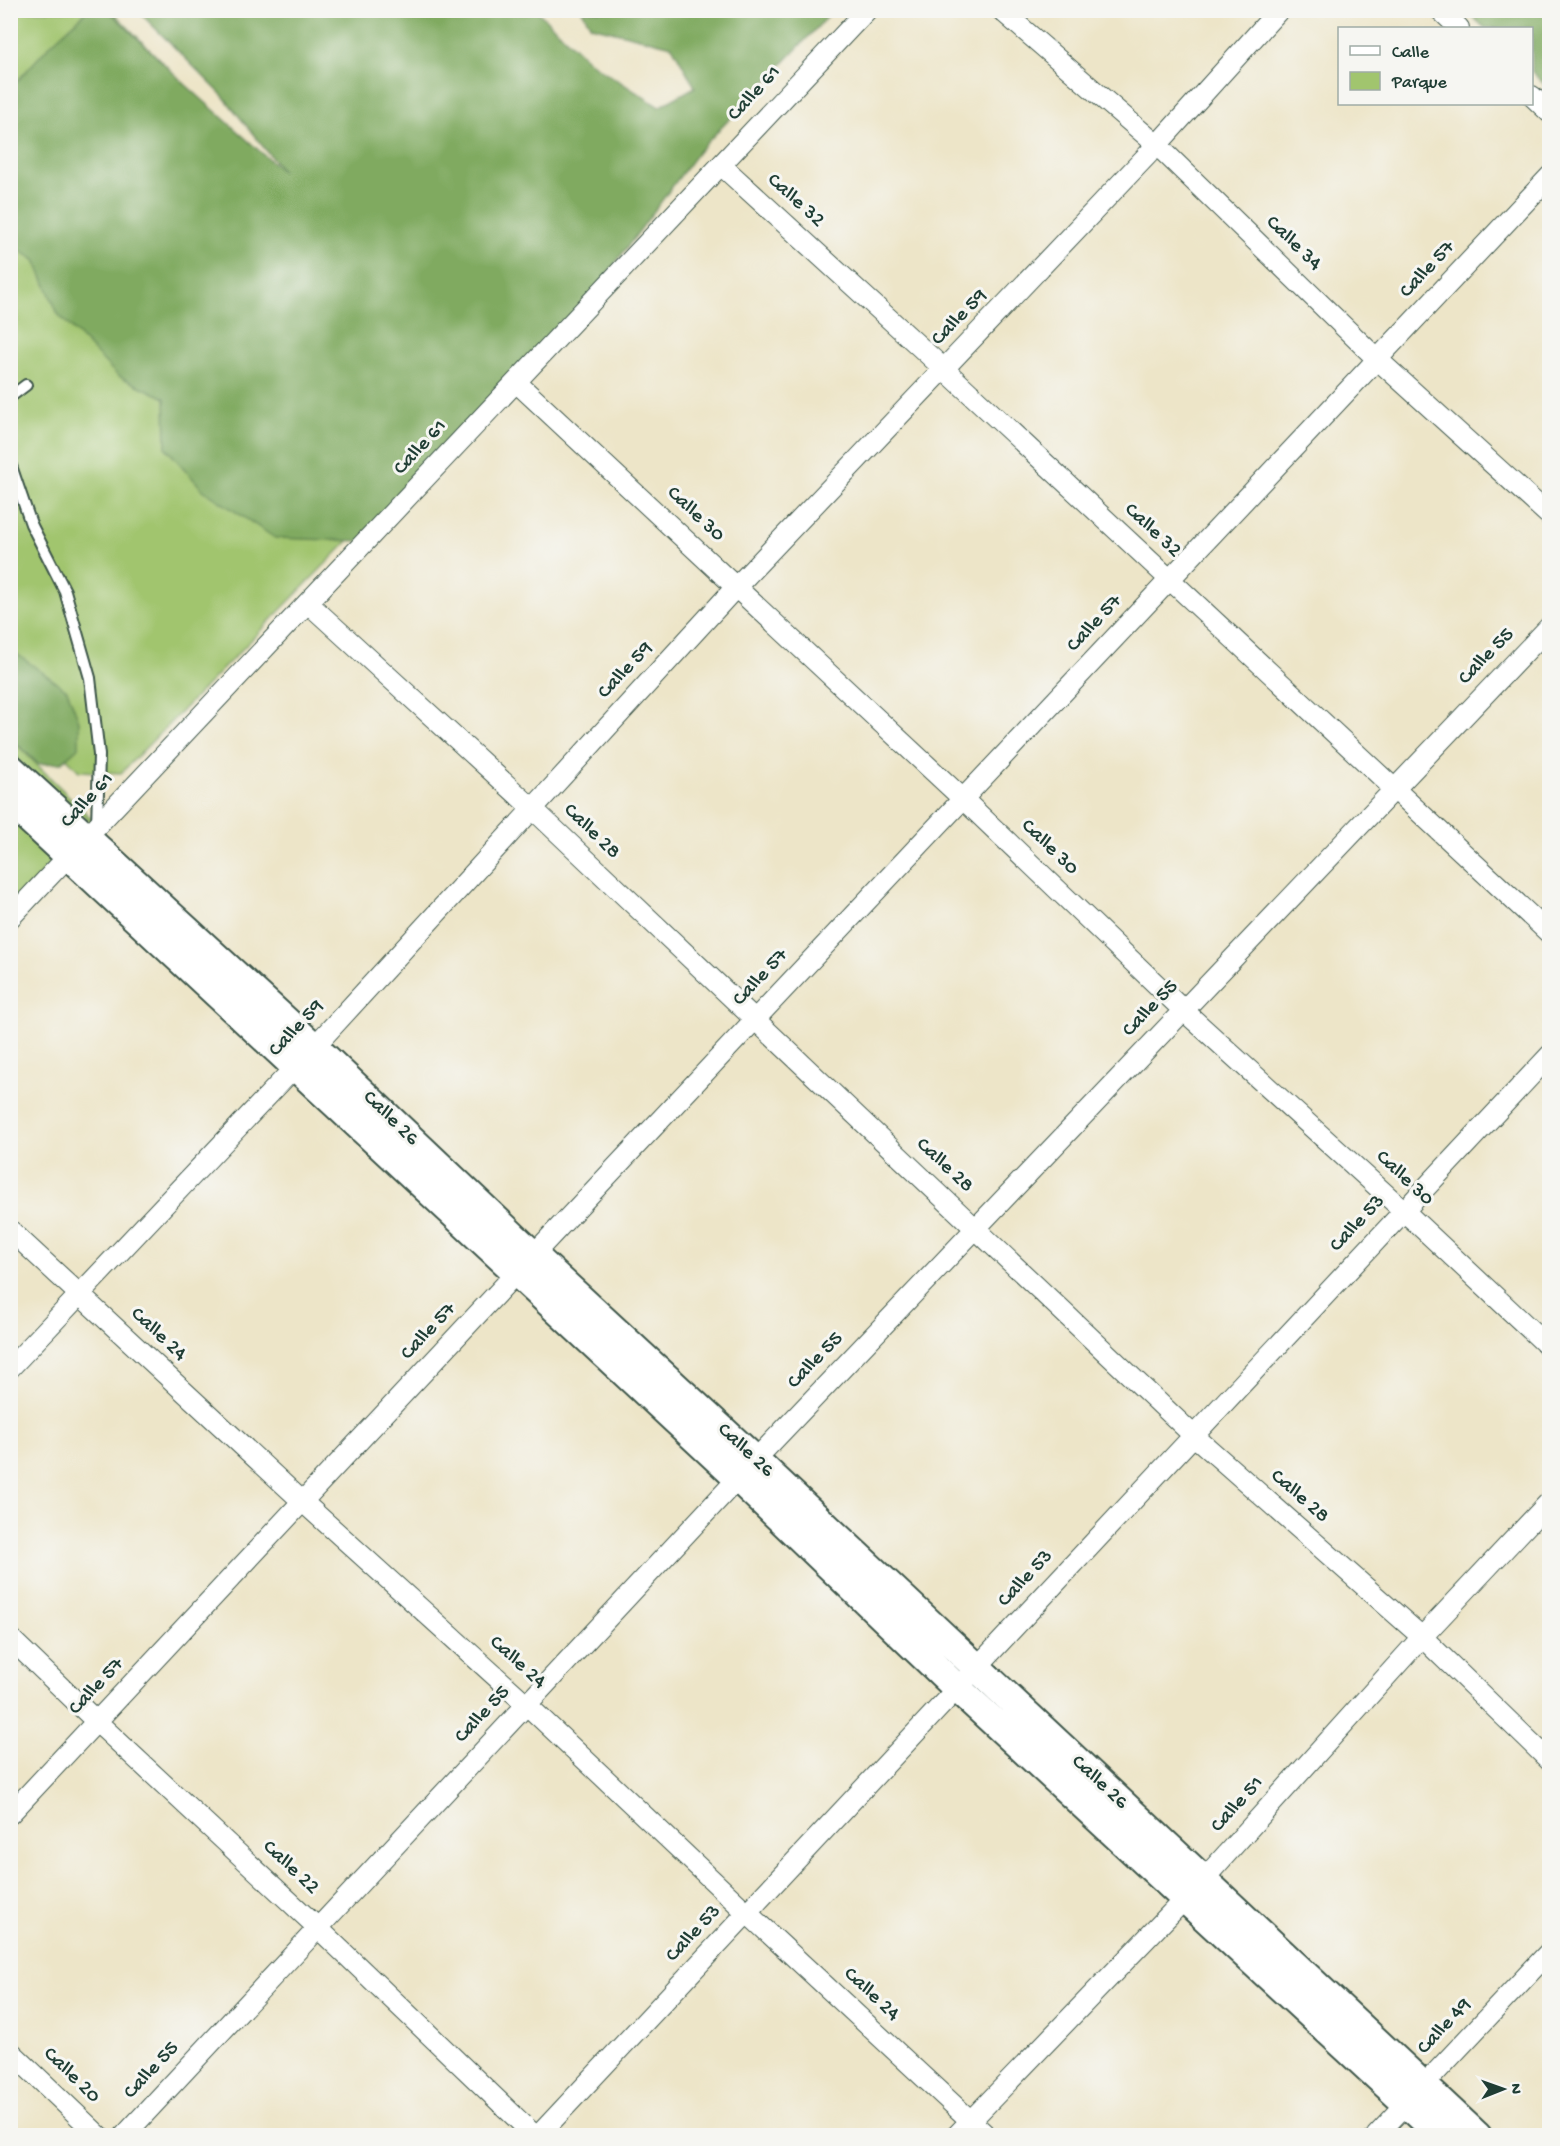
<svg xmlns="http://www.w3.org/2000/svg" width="1560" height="2146" font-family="'Gochi Hand',sans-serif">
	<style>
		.green { fill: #a1c56e; stroke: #608151; stroke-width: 1.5 }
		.forest { fill: #80aa61; stroke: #50744a; stroke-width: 1.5 }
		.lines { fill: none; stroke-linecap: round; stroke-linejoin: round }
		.service-casing { stroke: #3e564a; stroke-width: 14 }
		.minor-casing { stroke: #3e564a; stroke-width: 22 }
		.secondary-casing { stroke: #3e564a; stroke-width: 32 }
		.service { stroke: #fff; stroke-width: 10 }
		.minor { stroke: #fff; stroke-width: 20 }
		.secondary { stroke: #fff; stroke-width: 28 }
		.labels { text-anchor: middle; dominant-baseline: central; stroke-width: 6; stroke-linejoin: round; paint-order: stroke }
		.street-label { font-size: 21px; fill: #1f3d34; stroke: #f6f6f2 }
	</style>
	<rect width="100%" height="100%" fill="#f6f6f2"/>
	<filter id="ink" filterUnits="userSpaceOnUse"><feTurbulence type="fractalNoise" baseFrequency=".0167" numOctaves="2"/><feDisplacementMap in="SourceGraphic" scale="12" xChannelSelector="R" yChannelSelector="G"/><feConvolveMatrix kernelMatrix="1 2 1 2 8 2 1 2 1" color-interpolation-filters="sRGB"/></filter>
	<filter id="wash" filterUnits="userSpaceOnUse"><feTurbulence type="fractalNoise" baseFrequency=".008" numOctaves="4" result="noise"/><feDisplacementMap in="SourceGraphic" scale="24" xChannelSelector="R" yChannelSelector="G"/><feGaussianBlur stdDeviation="1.35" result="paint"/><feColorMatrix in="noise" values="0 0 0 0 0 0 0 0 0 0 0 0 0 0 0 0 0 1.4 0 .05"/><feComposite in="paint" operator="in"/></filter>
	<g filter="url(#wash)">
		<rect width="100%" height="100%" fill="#ede5c8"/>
		<!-- green -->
		<path class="green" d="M10,11H112L490,396L121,773L79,771L11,701Z
			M10,738L94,821L92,824L11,755Z
			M10,814L49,854V865L10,907Z"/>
		<!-- forest -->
		<path class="forest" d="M109,11L186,85L283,172L223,96L138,11H537L591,63L659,107L695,87L672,46L591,26L582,11H833L698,152L585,304L361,541L275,538L203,490L166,448L165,398L118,376L58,314L35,260L11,245L10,89L50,45L86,12Z
			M1466,11H1549V89L1532,72V28H1485Z
			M10,649L67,690L79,721V747L61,763L38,764L11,738Z"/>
	</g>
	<g filter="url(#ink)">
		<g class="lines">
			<!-- service casing -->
			<g class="service-casing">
				<path id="service" d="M10,397L26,385
					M10,463L31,524L65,591L90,678L99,755L97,826"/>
			</g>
			<!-- minor casing -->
			<g class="minor-casing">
				<path id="minor" d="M1001,10L1157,145L1377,359L1550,516
					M1440,10L1459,28
					M1532,96L1550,113
					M721,165L944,369L1550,934
					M516,382L963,799L1183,1010L1404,1211L1550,1348
					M308,603L532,808L1193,1435L1422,1637L1550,1761
					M10,918L867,10
					M10,1230L303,1502L526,1704L746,1912L987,2136
					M10,1368L314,1047L736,587L1157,145L1279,10
					M10,1638L97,1722L318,1928L535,2136
					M10,1814L533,1255L1550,176
					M10,2051L99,2136
					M124,2136L755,1460L1550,626
					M538,2136L1550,1055
					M956,2136L1203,1880L1422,1637L1550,1501
					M1376,2136L1550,1951"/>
			</g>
			<!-- secondary casing -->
			<g class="secondary-casing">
				<path id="secondary" d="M10,768L314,1047L533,1255L755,1460L1477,2136
					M10,801L738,1478L957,1688L1442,2136"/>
			</g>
			<!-- service -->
			<use href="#service" class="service"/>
			<!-- minor -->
			<use href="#minor" class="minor"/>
			<!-- secondary -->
			<use href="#secondary" class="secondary"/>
		</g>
	</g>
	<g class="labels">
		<!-- street labels -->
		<g class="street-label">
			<text transform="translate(755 94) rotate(-47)">Calle 61</text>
			<text transform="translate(795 201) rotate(42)">Calle 32</text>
			<text transform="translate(1293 244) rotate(44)">Calle 34</text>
			<text transform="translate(1428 270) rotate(-47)">Calle 57</text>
			<text transform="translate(960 318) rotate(-46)">Calle 59</text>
			<text transform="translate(421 448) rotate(-47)">Calle 61</text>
			<text transform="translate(695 515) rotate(43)">Calle 30</text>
			<text transform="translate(1152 531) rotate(43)">Calle 32</text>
			<text transform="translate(1095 624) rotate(-47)">Calle 57</text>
			<text transform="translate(1487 657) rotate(-46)">Calle 55</text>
			<text transform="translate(626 671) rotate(-47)">Calle 59</text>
			<text transform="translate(88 801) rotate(-47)">Calle 61</text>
			<text transform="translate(591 832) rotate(44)">Calle 28</text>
			<text transform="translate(1049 848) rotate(44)">Calle 30</text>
			<text transform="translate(761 978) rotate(-47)">Calle 57</text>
			<text transform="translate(1151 1009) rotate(-46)">Calle 55</text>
			<text transform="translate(297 1029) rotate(-47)">Calle 59</text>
			<text transform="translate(390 1119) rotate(44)">Calle 26</text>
			<text transform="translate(944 1166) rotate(43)">Calle 28</text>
			<text transform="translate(1404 1179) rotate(43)">Calle 30</text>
			<text transform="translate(1358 1224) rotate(-47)">Calle 53</text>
			<text transform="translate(429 1332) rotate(-47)">Calle 57</text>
			<text transform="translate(158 1335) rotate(43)">Calle 24</text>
			<text transform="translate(816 1361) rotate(-46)">Calle 55</text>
			<text transform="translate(745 1451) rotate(43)">Calle 26</text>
			<text transform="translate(1299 1497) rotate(41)">Calle 28</text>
			<text transform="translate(1026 1579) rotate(-47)">Calle 53</text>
			<text transform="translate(517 1663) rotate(42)">Calle 24</text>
			<text transform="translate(97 1687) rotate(-47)">Calle 57</text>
			<text transform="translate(483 1715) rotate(-47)">Calle 55</text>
			<text transform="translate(1099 1783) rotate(43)">Calle 26</text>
			<text transform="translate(1238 1805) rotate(-48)">Calle 51</text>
			<text transform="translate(290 1868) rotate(43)">Calle 22</text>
			<text transform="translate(694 1934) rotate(-47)">Calle 53</text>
			<text transform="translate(871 1995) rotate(43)">Calle 24</text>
			<text transform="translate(1445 2027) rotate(-47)">Calle 49</text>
			<text transform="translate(152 2071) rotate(-47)">Calle 55</text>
			<text transform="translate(71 2076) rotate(44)">Calle 20</text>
		</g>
	</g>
	<!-- margin -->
	<rect width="1560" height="2146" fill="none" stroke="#f6f6f2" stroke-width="36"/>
	<!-- legend -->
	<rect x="1338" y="27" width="195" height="78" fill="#f6f6f2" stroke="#a0aca6" stroke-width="1.5"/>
	<rect x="1350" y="46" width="30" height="9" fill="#ffffff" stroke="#a0aca6" stroke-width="1.5"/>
	<text x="1392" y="57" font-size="18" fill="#1f3d34">Calle</text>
	<rect x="1350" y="72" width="30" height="18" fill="#a1c56e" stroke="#a0aca6" stroke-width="1.5"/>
	<text x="1392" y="87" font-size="18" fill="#1f3d34">Parque</text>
	<!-- north arrow -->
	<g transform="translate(1503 2089) rotate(89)" stroke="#f6f6f2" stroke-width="4.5" paint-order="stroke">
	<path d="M0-4.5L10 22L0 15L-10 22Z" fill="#1f3d34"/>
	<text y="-9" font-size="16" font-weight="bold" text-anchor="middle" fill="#1f3d34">N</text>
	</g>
</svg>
